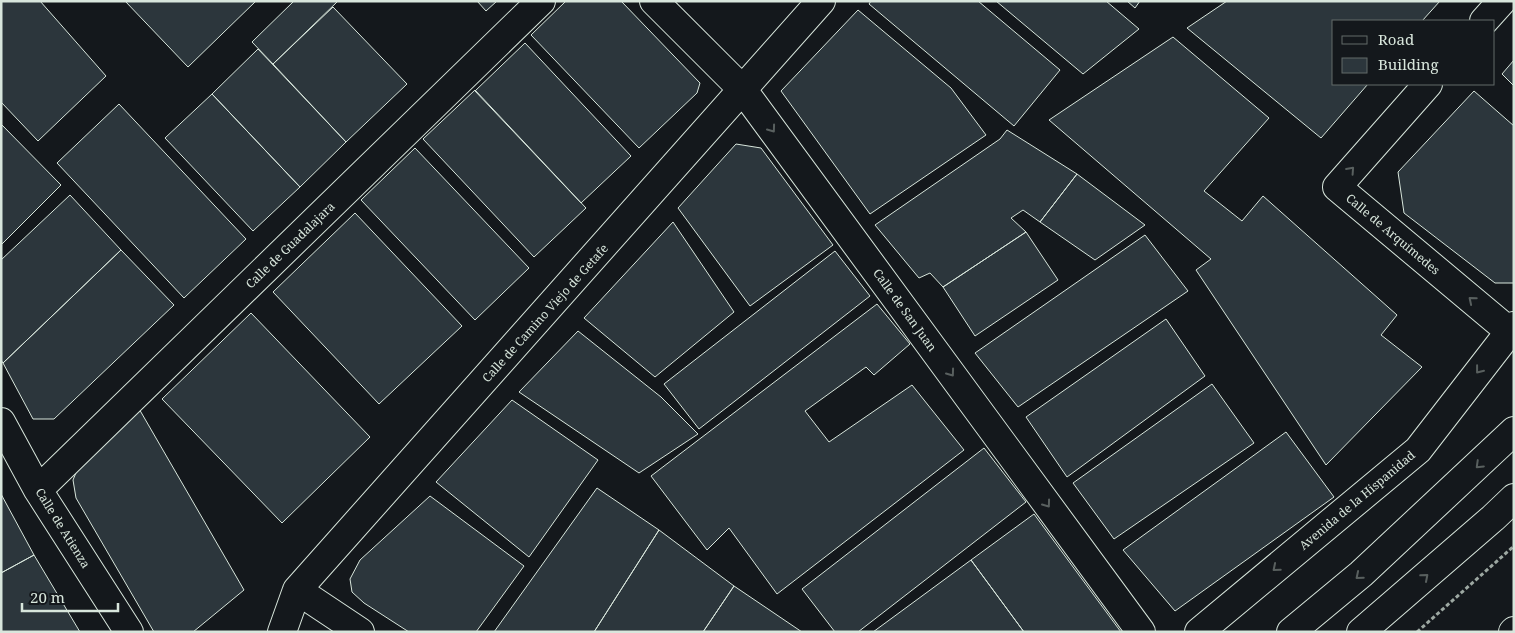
<svg xmlns="http://www.w3.org/2000/svg" width="1515" height="633" font-family="'Noto Serif',serif">
	<style>
		.building { fill: #2c363c; stroke: #d8e6dc }
		.lines { fill: none; stroke-linecap: round; stroke-linejoin: round }
		.minor-casing { stroke: #d8e6dc; stroke-width: 30 }
		.primary-casing { stroke: #d8e6dc; stroke-width: 30 }
		.path { stroke: #9da8a2; stroke-width: 3; stroke-dasharray: 4 2.5; stroke-linecap: butt }
		.minor { stroke: #14181c; stroke-width: 28 }
		.primary { stroke: #14181c; stroke-width: 28 }
		.oneway { stroke: #59605f }
		.labels { text-anchor: middle; dominant-baseline: central; stroke-width: 4; stroke-linejoin: round; paint-order: stroke }
		.street-label { font-size: 12px; fill: #d8e6dc; stroke: #14181c }
	</style>
	<rect width="100%" height="100%" fill="#14181c"/>
	<!-- building -->
	<path class="building" d="M1,1H40L106,76L38,141L1,102Z
		M125,1H256L188,67Z
		M294,1H338L273,64L252,42Z
		M477,1H497L486,11Z
		M566,1H621L700,83L697,93L639,148L531,35Z
		M871,1H978L1060,70L1014,126L869,4Z
		M996,1H1106L1139,29L1083,74Z
		M1127,1H1140L1135,8Z
		M1227,1H1440L1422,21H1334V84H1368L1321,138L1187,28Z
		M333,7L407,84L346,142L273,64Z
		M858,10L951,88L986,135L870,214L781,91Z
		M1173,37L1269,118L1204,191L1242,221L1263,196L1397,315L1381,335L1422,367L1326,465L1196,270L1211,259L1049,120Z
		M525,43L631,156L581,203L475,91Z
		M258,49L346,142L300,187L212,94Z
		M1514,60V86L1502,74Z
		M475,90L586,208L534,257L423,139Z
		M1474,91L1514,126V283H1495L1404,213L1398,172Z
		M212,94L300,187L253,231L165,138Z
		M119,104L246,239L184,298L57,163Z
		M1,124L61,185L1,245Z
		M1007,130L1077,174L1040,222L1023,210L1011,218L1026,232L943,287L930,273L919,278L875,225L1000,139Z
		M736,144L761,148L833,245L750,306L678,208Z
		M415,148L529,268L475,320L361,200Z
		M1077,174L1145,225L1095,260L1040,222Z
		M70,195L121,250L3,363L1,360V260Z
		M355,213L462,326L379,404L273,292Z
		M673,222L734,312L655,377L584,318Z
		M1026,232L1058,280L975,336L943,287Z
		M1145,235L1188,291L1018,407L975,353Z
		M121,250L174,305L54,419H33L3,363Z
		M835,251L870,296L699,429L664,384Z
		M877,304L910,344L874,375L866,367L805,411L829,442L912,385L964,450L777,594L729,528L707,550L651,476Z
		M251,313L370,437L282,523L162,399Z
		M1166,319L1205,376L1067,477L1026,417Z
		M578,331L661,397L698,434L639,473L519,392Z
		M1212,384L1254,443L1114,539L1073,483Z
		M512,400L598,460L529,557L436,482Z
		M138,407L244,590L193,632H154L76,498L73,480L80,463Z
		M1286,432L1334,497L1175,611L1123,550Z
		M984,448L1026,502L858,632H835L802,589Z
		M597,488L659,530L594,632H494Z
		M1,494L34,555L1,573Z
		M430,496L524,566L476,632H409L364,603L352,592L350,579L360,560Z
		M1034,514L1121,632H1024L971,560Z
		M659,530L734,586L703,632H594Z
		M34,555L80,632H1V573Z
		M971,560L1024,632H873Z
		M734,586L802,632H703Z"/>
	<g class="lines">
		<!-- minor casing -->
		<g class="minor-casing">
			<path id="minor" d="M654,1L743,90L1141,632
				M1484,21L1502,1
				M1428,84L1337,187L1509,331
				M1,422L38,490L129,632
				M38,490L541,1
				M297,590L360,632
				M282,632L297,590L821,1
				M1199,632L1418,450L1514,326
				M1513,632L1514,631"/>
		</g>
		<!-- primary casing -->
		<g class="primary-casing">
			<path id="primary" d="M1291,632L1361,574L1514,431
				M1361,632L1493,518L1514,498"/>
		</g>
		<!-- path -->
		<path class="path" d="M1417,632L1514,546"/>
		<!-- minor -->
		<use href="#minor" class="minor"/>
		<!-- primary -->
		<use href="#primary" class="primary"/>
	</g>
	<!-- one-way arrows -->
	<defs><path id="oneway-chevron" d="M-2-3.5L2.5 0L-2 3.5" fill="none" stroke-width="1.6" stroke-linecap="round" stroke-linejoin="round" transform="scale(1.25)"/></defs>
	<g class="oneway">
		<use href="#oneway-chevron" transform="translate(772 129) rotate(54)"/>
		<use href="#oneway-chevron" transform="translate(1351 170) rotate(-48)"/>
		<use href="#oneway-chevron" transform="translate(1472 300) rotate(-140)"/>
		<use href="#oneway-chevron" transform="translate(1479 370) rotate(128)"/>
		<use href="#oneway-chevron" transform="translate(951 373) rotate(54)"/>
		<use href="#oneway-chevron" transform="translate(1479 465) rotate(136)"/>
		<use href="#oneway-chevron" transform="translate(1047 504) rotate(54)"/>
		<use href="#oneway-chevron" transform="translate(1276 568) rotate(140)"/>
		<use href="#oneway-chevron" transform="translate(1359 576) rotate(140)"/>
		<use href="#oneway-chevron" transform="translate(1425 577) rotate(-41)"/>
	</g>
	<g class="labels">
		<!-- street labels -->
		<g class="street-label">
			<text transform="translate(1393 234) rotate(40)">Calle de Arquímedes</text>
			<text transform="translate(290 245) rotate(-44)">Calle de Guadalajara</text>
			<text transform="translate(905 310) rotate(54)">Calle de San Juan</text>
			<text transform="translate(545 313) rotate(-48)">Calle de Camino Viejo de Getafe</text>
			<text transform="translate(1357 500) rotate(-40)">Avenida de la Hispanidad</text>
			<text transform="translate(63 528) rotate(58)">Calle de Atienza</text>
		</g>
	</g>
	<!-- border -->
	<rect width="1515" height="633" fill="none" stroke="#d8e6dc" stroke-width="5"/>
	<!-- legend -->
	<rect x="1332" y="20" width="162" height="65" fill="#14181c" stroke="#626a69"/>
	<rect x="1342" y="36" width="25" height="8" fill="#14181c" stroke="#626a69"/>
	<text x="1378" y="45" font-size="15" fill="#d8e6dc">Road</text>
	<rect x="1342" y="58" width="25" height="15" fill="#2c363c" stroke="#626a69"/>
	<text x="1378" y="70" font-size="15" fill="#d8e6dc">Building</text>
	<!-- scale -->
	<path d="M22 603v8h96v-8" fill="none" stroke="#d8e6dc" stroke-width="2.5"/>
	<text x="30" y="603" font-size="15" fill="#d8e6dc" stroke="#14181c" stroke-width="4" paint-order="stroke">20 m</text>
</svg>
